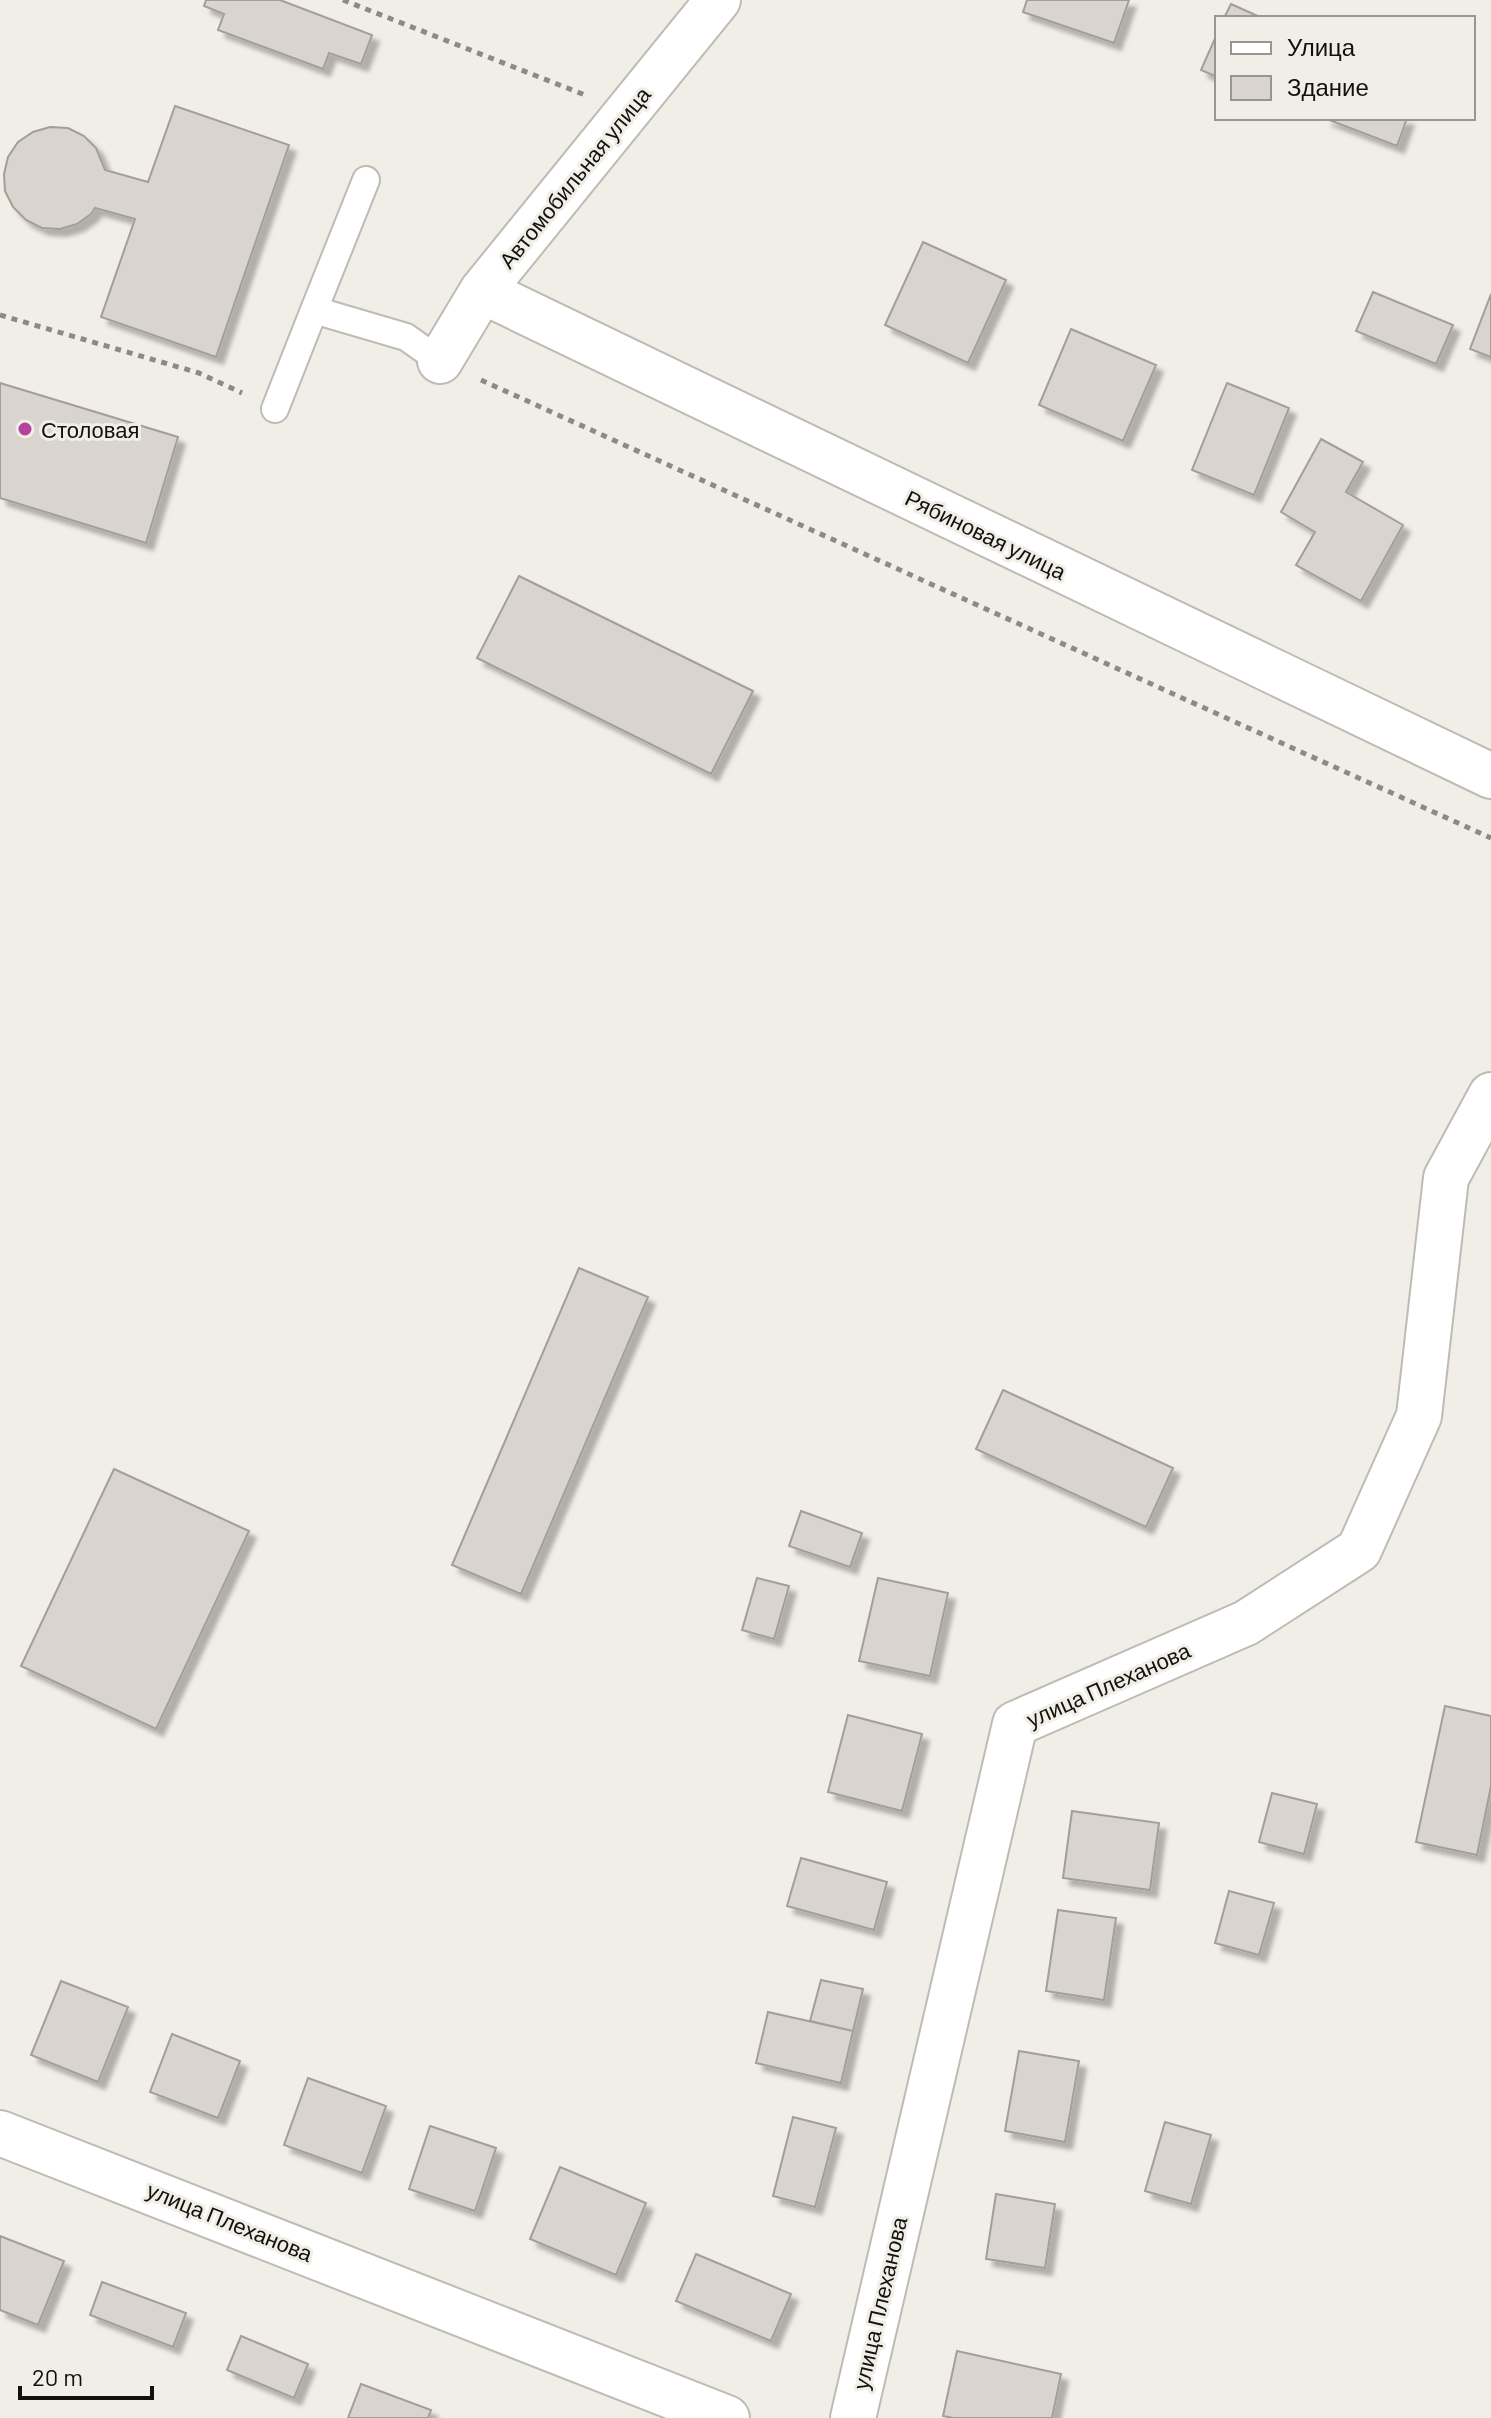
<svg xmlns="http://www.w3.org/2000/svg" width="1491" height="2418" font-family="Barlow,sans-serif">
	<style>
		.building { fill: #d9d4cd; stroke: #a39e98; stroke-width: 2; filter: url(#shadow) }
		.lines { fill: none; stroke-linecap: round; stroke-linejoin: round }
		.service-casing { stroke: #bdbcb4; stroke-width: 30 }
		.minor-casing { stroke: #bdbcb4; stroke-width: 48 }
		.path { stroke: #8b8a84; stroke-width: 5; stroke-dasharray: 6 6; stroke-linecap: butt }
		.service { stroke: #fff; stroke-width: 26 }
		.minor { stroke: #fff; stroke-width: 44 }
		.poi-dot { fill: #b5429c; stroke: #f0eee6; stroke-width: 3 }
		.labels { text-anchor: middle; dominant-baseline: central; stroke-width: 6; stroke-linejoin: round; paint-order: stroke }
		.street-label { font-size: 22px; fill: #11110e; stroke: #f0eee6 }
		.poi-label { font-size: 22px; fill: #11110e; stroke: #f0eee6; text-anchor: start }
	</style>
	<defs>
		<filter id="shadow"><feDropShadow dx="7" dy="7" stdDeviation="2" flood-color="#0004"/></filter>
	</defs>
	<rect width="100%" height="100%" fill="#f0eee6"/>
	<!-- building -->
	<path class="building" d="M206,0H280L372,35L361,64L329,53L323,69L218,30L224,14L204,6Z
		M1027,0H1129L1114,43L1023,12Z
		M1231,4L1262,18H1224Z
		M1217,34V77L1201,70Z
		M175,106L289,145L216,357L101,317L135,219L95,208L91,214L77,224L60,229L42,228L26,220L13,207L5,191L4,174L8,157L18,142L33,132L50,127L68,128L84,136L96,148L105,170L148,182Z
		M1324,118H1407L1397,146Z
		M923,242L1006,280L968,363L885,325Z
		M1373,292L1453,325L1436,364L1356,331Z
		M1491,294V357L1470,349Z
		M1071,329L1156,365L1123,441L1039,405Z
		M0,383L178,437L146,543L0,498Z
		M1227,383L1289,408L1254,495L1192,470Z
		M1321,439L1363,462L1346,492L1403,525L1361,601L1296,565L1315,532L1281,512Z
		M519,576L753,691L711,774L477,658Z
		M579,1268L648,1297L521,1594L452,1565Z
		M1003,1390L1173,1468L1146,1527L976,1449Z
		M114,1469L249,1531L156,1729L21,1666Z
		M801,1511L862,1533L850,1567L789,1546Z
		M757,1578L789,1586L774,1639L742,1630Z
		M878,1578L948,1593L930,1676L859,1661Z
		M1445,1706L1491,1716V1786L1477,1855L1416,1842Z
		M848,1715L922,1734L902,1811L828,1792Z
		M1272,1793L1317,1804L1304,1854L1259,1842Z
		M1072,1811L1159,1823L1150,1890L1063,1878Z
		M801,1858L887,1882L874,1930L787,1906Z
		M1229,1891L1274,1903L1259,1955L1215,1943Z
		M1058,1910L1116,1918L1104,2000L1046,1991Z
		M821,1980L863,1989L853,2031L810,2021Z
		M61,1981L128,2007L98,2082L31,2055Z
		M768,2012L853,2031L841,2083L756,2063Z
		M172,2034L240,2061L218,2118L150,2092Z
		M1019,2051L1079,2061L1065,2142L1005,2131Z
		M308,2078L386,2106L362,2173L284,2145Z
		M793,2117L836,2128L815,2207L773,2196Z
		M1165,2122L1211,2135L1191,2204L1145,2191Z
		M430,2126L496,2148L475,2211L409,2189Z
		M560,2167L646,2203L616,2275L530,2239Z
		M996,2194L1055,2204L1045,2268L986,2259Z
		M0,2236L64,2261L38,2325L0,2310Z
		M696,2254L791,2294L771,2341L676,2301Z
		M102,2282L186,2313L173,2347L90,2315Z
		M241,2336L308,2364L294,2398L227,2370Z
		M957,2351L1061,2374L1052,2418H953L943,2416Z
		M361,2384L431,2410L428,2418H348Z"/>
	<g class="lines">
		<!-- service casing -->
		<g class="service-casing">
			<path id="service" d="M366,180L314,310L406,337L440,361
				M275,409L314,310"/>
		</g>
		<!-- minor casing -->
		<g class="minor-casing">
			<path id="minor" d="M482,291L1491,776
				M440,361L482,291L718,0
				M0,2133L727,2418
				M853,2418L1015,1724L1246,1623L1359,1550L1419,1416L1446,1178L1491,1095"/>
		</g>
		<!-- path -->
		<path class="path" d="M343,0L585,95
			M0,315L199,373L242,393
			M481,380L1491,838"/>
		<!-- service -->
		<use href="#service" class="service"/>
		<!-- minor -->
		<use href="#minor" class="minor"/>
	</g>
	<!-- markers -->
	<circle class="poi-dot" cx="25" cy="429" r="8"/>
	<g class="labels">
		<!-- street labels -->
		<g class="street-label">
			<text transform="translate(574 177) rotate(-51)">Автомобильная улица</text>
			<text transform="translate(986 534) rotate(26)">Рябиновая улица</text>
			<text transform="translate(1108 1684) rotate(-24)">улица Плеханова</text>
			<text transform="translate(230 2221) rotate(22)">улица Плеханова</text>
			<text transform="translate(879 2303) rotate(-77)">улица Плеханова</text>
		</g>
		<!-- poi labels -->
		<g class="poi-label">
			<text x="41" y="429">Столовая</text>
		</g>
	</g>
	<!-- legend -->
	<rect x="1215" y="16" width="260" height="104" fill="#f0eee6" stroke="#979690" stroke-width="2"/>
	<rect x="1231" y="42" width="40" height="12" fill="#ffffff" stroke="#979690" stroke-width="2"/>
	<text x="1287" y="56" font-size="24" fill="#11110e">Улица</text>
	<rect x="1231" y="76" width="40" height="24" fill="#d9d4cd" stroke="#979690" stroke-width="2"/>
	<text x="1287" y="96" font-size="24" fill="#11110e">Здание</text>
	<!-- scale -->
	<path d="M20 2386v12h132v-12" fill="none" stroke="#11110e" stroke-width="4"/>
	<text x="32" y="2386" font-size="24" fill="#11110e" stroke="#f0eee6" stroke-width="6" paint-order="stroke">20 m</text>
</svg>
